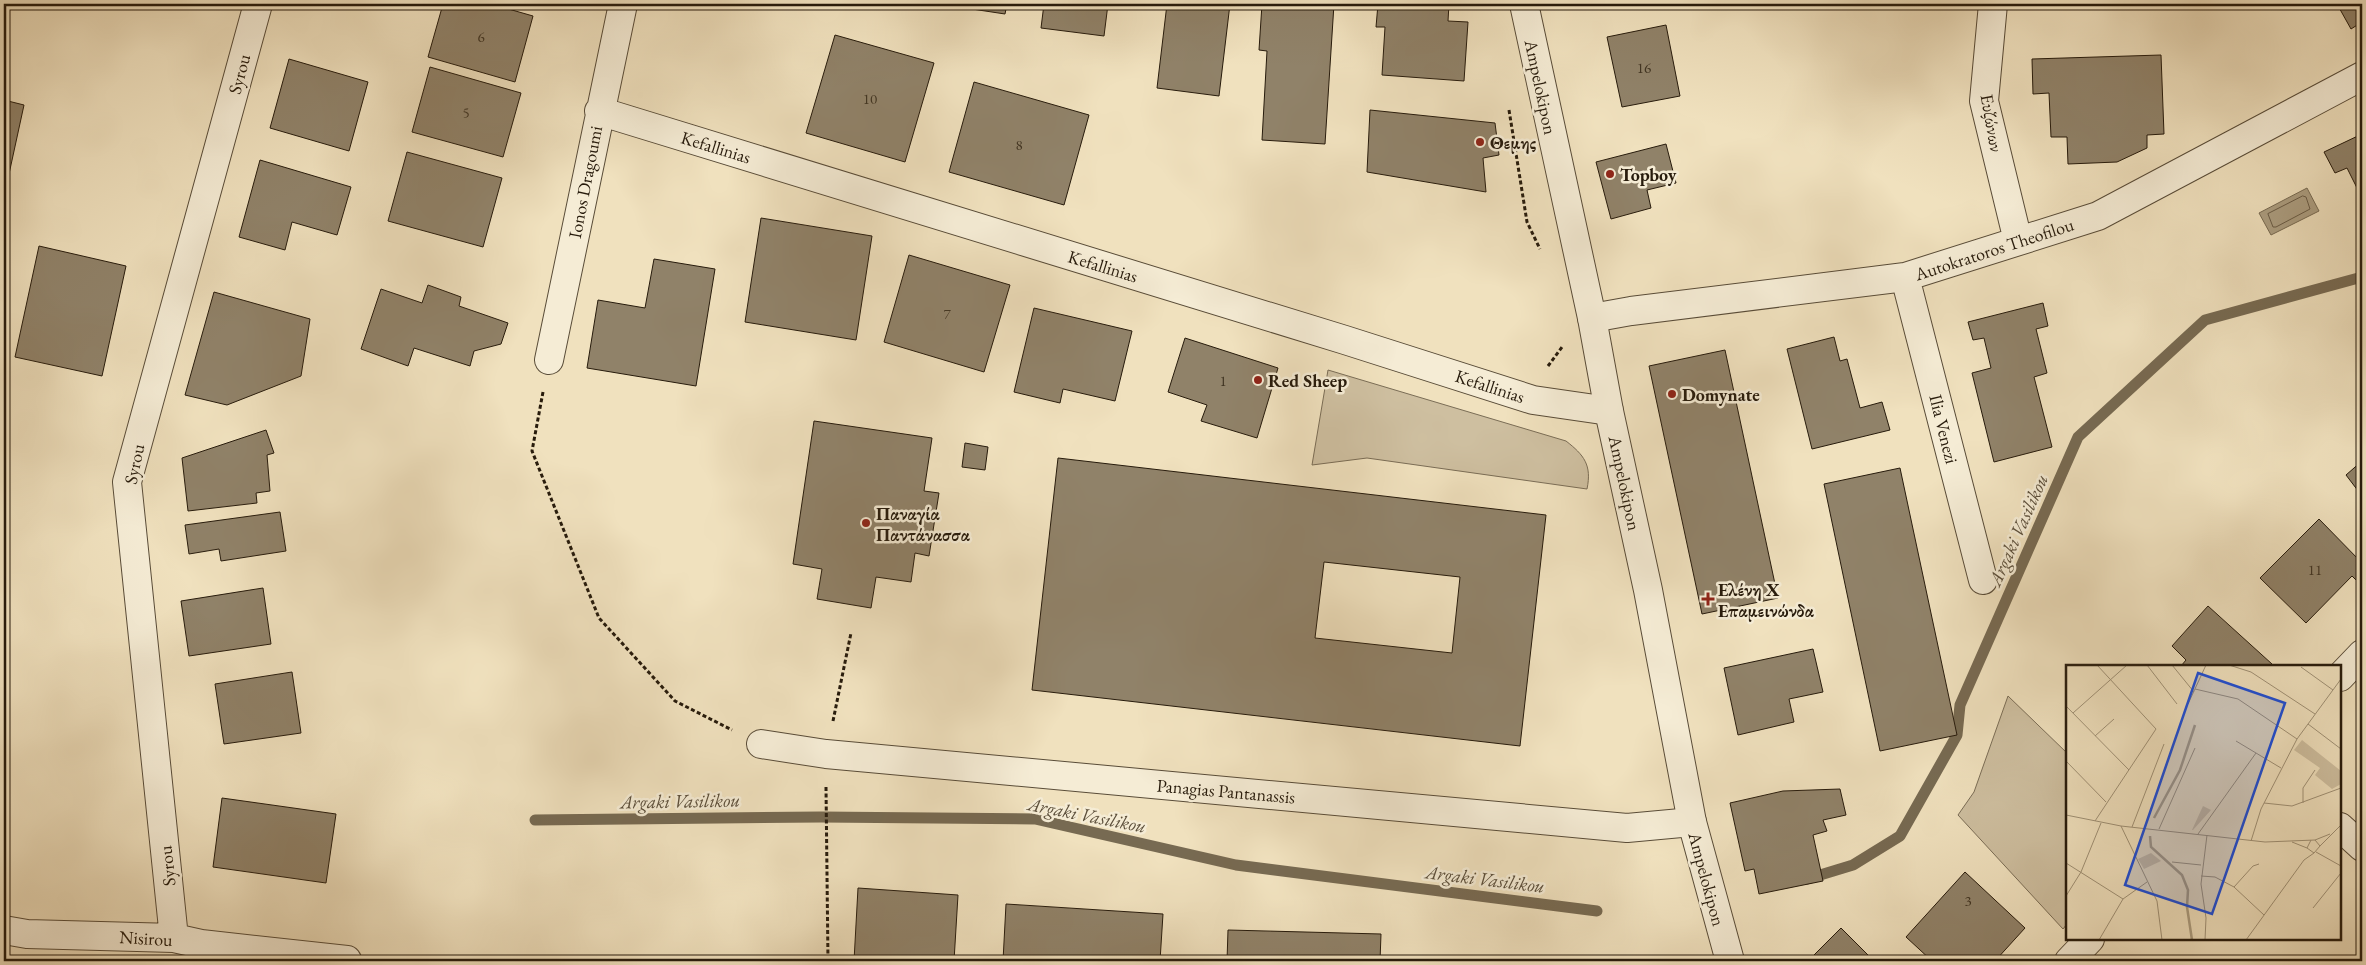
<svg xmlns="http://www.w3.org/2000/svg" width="2366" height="965" font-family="'EB Garamond',serif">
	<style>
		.green { fill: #cebfa0; stroke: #7a6d56 }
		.water { fill: #ac9e81; stroke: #776a52 }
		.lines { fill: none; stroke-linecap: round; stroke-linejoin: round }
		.shore { stroke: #6a5c46; stroke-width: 1 }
		.stream { stroke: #776a52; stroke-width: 11 }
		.building { fill: #908269; stroke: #271b0c; fill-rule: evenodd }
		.minor-casing { stroke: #594c38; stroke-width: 30 }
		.tertiary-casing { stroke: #594c38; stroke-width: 30 }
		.path { stroke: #271b0c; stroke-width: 3; stroke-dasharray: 4 2.5; stroke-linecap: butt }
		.minor { stroke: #f5ecd5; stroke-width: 28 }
		.tertiary { stroke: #f5ecd5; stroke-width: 28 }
		.poi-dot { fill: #8f2418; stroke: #f5ecd5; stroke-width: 2 }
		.labels { text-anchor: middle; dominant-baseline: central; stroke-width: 5; stroke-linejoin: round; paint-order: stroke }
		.number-label { font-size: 15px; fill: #413523 }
		.street-label { font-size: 18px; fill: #271b0c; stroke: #f5ecd5 }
		.poi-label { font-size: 18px; font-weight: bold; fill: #271b0c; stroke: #f5ecd5; text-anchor: start }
		.water-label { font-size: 19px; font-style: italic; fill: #5c4f3b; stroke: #f5ecd5 }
		.inset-river { fill: none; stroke: #ac9e81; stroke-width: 2.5 }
		.inset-road { fill: none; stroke: #a09277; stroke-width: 1 }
		.view { fill: #1d4ed8; fill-opacity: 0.15; stroke: #1d4ed8; stroke-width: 2.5 }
		.inset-edge { fill: none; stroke: #271b0c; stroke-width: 2.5 }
	</style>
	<rect width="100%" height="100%" fill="#f0e1be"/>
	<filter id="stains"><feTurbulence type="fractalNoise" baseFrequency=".004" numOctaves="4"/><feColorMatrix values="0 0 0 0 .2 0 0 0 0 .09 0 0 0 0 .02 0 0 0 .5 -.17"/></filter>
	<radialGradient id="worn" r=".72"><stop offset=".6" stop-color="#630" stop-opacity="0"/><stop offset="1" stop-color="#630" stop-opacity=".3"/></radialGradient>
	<!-- green -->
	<path class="green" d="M1328,370L1566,441C1584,455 1592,465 1587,489L1367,458L1312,465Z
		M2008,696L2067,753V924L2063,929L1958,815L1974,792Z"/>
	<!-- water -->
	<path class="water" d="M2307,188L2319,211L2271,235L2259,213Z"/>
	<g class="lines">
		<!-- shore -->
		<path class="shore" d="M2303,196L2306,197L2310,209L2276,227H2273L2268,214Z"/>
		<!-- stream -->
		<path class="stream" d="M535,820L821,817L1035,819L1236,865L1597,911
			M1807,879L1853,865L1900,836L1957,735L1960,705L2078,437L2205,320L2362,277"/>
	</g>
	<!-- building -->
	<path class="building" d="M443,4H491L533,16L515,82L428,57Z
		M939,4H1007L1005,14Z
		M1044,4H1108L1104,36L1041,28Z
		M1167,4H1230L1219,96L1157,88Z
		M1262,4H1334L1325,144L1262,140L1267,51L1259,50Z
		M1378,4H1449L1448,21L1468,22L1464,81L1382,75L1385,27H1376Z
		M2337,4H2362V22L2351,29Z
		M1666,25L1680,96L1622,107L1607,37Z
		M835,35L934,63L905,162L806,133Z
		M2161,55L2164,134L2147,135V148L2117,162L2068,164L2067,137H2051L2049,93L2033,94L2032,59Z
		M289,59L368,82L349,151L270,128Z
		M430,67L521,93L503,157L412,132Z
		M974,82L1089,115L1064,205L949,172Z
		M4,100L24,105L4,197Z
		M1370,110L1495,123L1499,155L1483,158L1486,192L1367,172Z
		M2362,134V198L2347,168L2335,173L2324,152Z
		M1666,144L1676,183L1647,190L1651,208L1611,219L1596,162Z
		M407,152L502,178L483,247L388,221Z
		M260,160L351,187L337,235L292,222L285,250L239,237Z
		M761,218L872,236L856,340L745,322Z
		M39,246L126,266L102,376L15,357Z
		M909,255L1010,285L984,372L884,342Z
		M654,259L715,269L696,386L587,368L598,300L645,308Z
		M428,285L461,297L459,306L508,323L501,344L474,351L470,366L414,348L408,366L361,349L381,289L422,303Z
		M214,292L310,319L301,376L227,405L185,395Z
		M2043,303L2048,326L2036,329L2047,373L2034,377L2052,447L1994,462L1972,373L1991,368L1984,338L1973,340L1968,322Z
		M1034,308L1132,331L1115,401L1063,389L1060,403L1014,392Z
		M1834,337L1840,361L1847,359L1860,408L1882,402L1890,430L1812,449L1787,349Z
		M1185,338L1278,368L1257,438L1201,421L1207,405L1168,392Z
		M1725,350L1778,598L1702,614L1649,366Z
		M814,421L932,438L924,491L939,493L929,556L915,553L911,582L876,577L871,608L817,599L822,569L793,564Z
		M266,430L274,453L267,455L270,491L256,493L257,503L188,511L182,458Z
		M965,443L988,447L985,470L962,467Z
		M1058,458L1546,515L1520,746L1032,690ZM1324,562L1460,577L1452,653L1315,638Z
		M2362,461V496L2346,475Z
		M1900,468L1957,735L1880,751L1824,484Z
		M280,512L286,551L221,561L219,549L189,554L185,525Z
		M2319,519L2362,563V581L2360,584L2352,576L2306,623L2260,578Z
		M263,588L271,644L189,656L181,601Z
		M2208,606L2272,664L2269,666H2181L2186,660L2172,646Z
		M1813,649L1823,692L1789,699L1794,722L1738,735L1724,668Z
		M292,672L301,733L224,744L215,684Z
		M1840,789L1846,815L1823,820L1827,831L1813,835L1823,881L1759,894L1754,869L1745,871L1730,803L1783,791Z
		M222,798L336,814L326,883L213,867Z
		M1965,872L2025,928L1995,961H1932L1906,937Z
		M858,888L958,895L954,961H854Z
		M1006,904L1163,914L1160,961H1003Z
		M1841,928L1874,961H1808Z
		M1228,930L1381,934L1380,961H1227Z"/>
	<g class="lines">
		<!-- minor casing -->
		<g class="minor-casing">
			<path id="minor" d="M1993,4L1984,101L2018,241
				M599,111L1345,340L1533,400L1609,411
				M1905,277L1983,580
				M1592,318L1631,311L1905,277L2098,216L2362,76
				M549,360L623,4
				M2340,677L2362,654
				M761,744L826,754L1627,828L1692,822
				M2340,827L2362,847
				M4,930L27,934L174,938L201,944L347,960
				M174,938L127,482L258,4
				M2069,961L2090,939"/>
		</g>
		<!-- tertiary casing -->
		<g class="tertiary-casing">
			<path id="tertiary" d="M1524,4L1592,318L1609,411L1648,590L1692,822L1730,961"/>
		</g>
		<!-- path -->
		<path class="path" d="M1509,110L1527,222L1540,249
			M1548,366L1562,347
			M543,392L532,451L599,618L675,701L732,730
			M833,721L851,633
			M826,787L828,961"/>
		<!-- minor -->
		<use href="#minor" class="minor"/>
		<!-- tertiary -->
		<use href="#tertiary" class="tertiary"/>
	</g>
	<!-- markers -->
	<g class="poi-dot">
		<circle cx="1480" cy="142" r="5"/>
		<circle cx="1610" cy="174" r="5"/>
		<circle cx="1258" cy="380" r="5"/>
		<circle cx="1672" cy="394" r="5"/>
		<circle cx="866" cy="523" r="5"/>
		<path d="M1705.5 591.5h5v5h5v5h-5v5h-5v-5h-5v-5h5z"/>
	</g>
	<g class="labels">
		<!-- number labels -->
		<g class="number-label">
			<text x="481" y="36">6</text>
			<text x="1644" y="67">16</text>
			<text x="870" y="98">10</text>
			<text x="466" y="112">5</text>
			<text x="1019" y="144">8</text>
			<text x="947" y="313">7</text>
			<text x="1223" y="380">1</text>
			<text x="2315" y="569">11</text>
			<text x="1968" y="900">3</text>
		</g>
		<!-- street labels -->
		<g class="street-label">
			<text transform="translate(239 74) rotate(-75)">Syrou</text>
			<text transform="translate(1541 87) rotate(78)">Ampelokipon</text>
			<text transform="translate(1992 123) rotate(80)">Ευζώνων</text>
			<text transform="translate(716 147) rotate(17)">Kefallinias</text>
			<text transform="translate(585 182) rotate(-79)">Ionos Dragoumi</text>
			<text transform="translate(1994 249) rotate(-18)">Autokratoros Theofilou</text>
			<text transform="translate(1103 266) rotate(17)">Kefallinias</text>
			<text transform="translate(1490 386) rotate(18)">Kefallinias</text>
			<text transform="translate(1944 429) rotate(76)">Ilia Venezi</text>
			<text transform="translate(134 464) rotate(-78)">Syrou</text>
			<text transform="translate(1625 483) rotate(78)">Ampelokipon</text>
			<text transform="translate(1226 791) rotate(5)">Panagias Pantanassis</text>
			<text transform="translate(167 866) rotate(-96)">Syrou</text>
			<text transform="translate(1707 879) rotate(75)">Ampelokipon</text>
			<text transform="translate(146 938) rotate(3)">Nisirou</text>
		</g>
		<!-- poi labels -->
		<g class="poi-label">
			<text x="1490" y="142">Θεμης</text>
			<text x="1620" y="174">Topboy</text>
			<text x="1268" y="380">Red Sheep</text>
			<text x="1682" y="394">Domynate</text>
			<text x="876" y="513">Παναγία<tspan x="876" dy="21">Παντάνασσα</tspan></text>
			<text x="1718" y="589">Ελένη Χ<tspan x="1718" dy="21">Επαμεινώνδα</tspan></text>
		</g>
		<!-- water labels -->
		<g class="water-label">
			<text transform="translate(2018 530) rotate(-66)">Argaki Vasilikou</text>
			<text transform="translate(680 801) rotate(-1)">Argaki Vasilikou</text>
			<text transform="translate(1087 815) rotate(11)">Argaki Vasilikou</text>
			<text transform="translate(1485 879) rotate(7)">Argaki Vasilikou</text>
		</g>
	</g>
	<!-- overview -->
	<g transform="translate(2066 665)">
		<rect width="275" height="275" fill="#f0e1be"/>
		<path d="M236,75L275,106V119L266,124L249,110L254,103L228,85ZM137,141L145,145L127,165H126ZM85,188L95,196L78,204L72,194Z" fill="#cebfa0"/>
		<path class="inset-river" d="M88,153L114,105L129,60M84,171L85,182L116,210L122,225L121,242L126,275"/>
		<path class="inset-road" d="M81,0L111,39M106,0L128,27M163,0L185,7L249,49M235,2L267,25M129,24L172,34L231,74M122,39L140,0M0,41L63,105M7,48L61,0M242,59L275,84M29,71L48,54M170,76L215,103M0,96L40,137M198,138L226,141L275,123M237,138V123L249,105M0,150L55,161L199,177L249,175L264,169M29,156L90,64L31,0M55,161L91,236L96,275M66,162L98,79M93,164L129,83M132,169L190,88M245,175L241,183L248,188L254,181L249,175M185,176L195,144L231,74L275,14M226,177L241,183M254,181L275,160M250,187L275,201M106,197L135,200M0,198L57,234M135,211L149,212L168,222L198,250M168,222L187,201L193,199M0,231L15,207L35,158M247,243L275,208M33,275L57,234L81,217M139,275L140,253L135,219L141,170M180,275L238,195L248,188"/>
		<path class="view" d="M132,8L219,38L146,249L59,220Z"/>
		<rect width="275" height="275" class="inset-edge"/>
	</g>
	<!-- margin -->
	<rect width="2366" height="965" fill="none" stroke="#f0e1be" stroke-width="20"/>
	<rect x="5" y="5" width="2356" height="955" fill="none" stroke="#271b0c" stroke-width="2.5"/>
	<rect x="10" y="10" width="2346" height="945" fill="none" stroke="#271b0c"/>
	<rect width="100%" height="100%" filter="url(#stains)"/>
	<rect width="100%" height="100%" fill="url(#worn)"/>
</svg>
